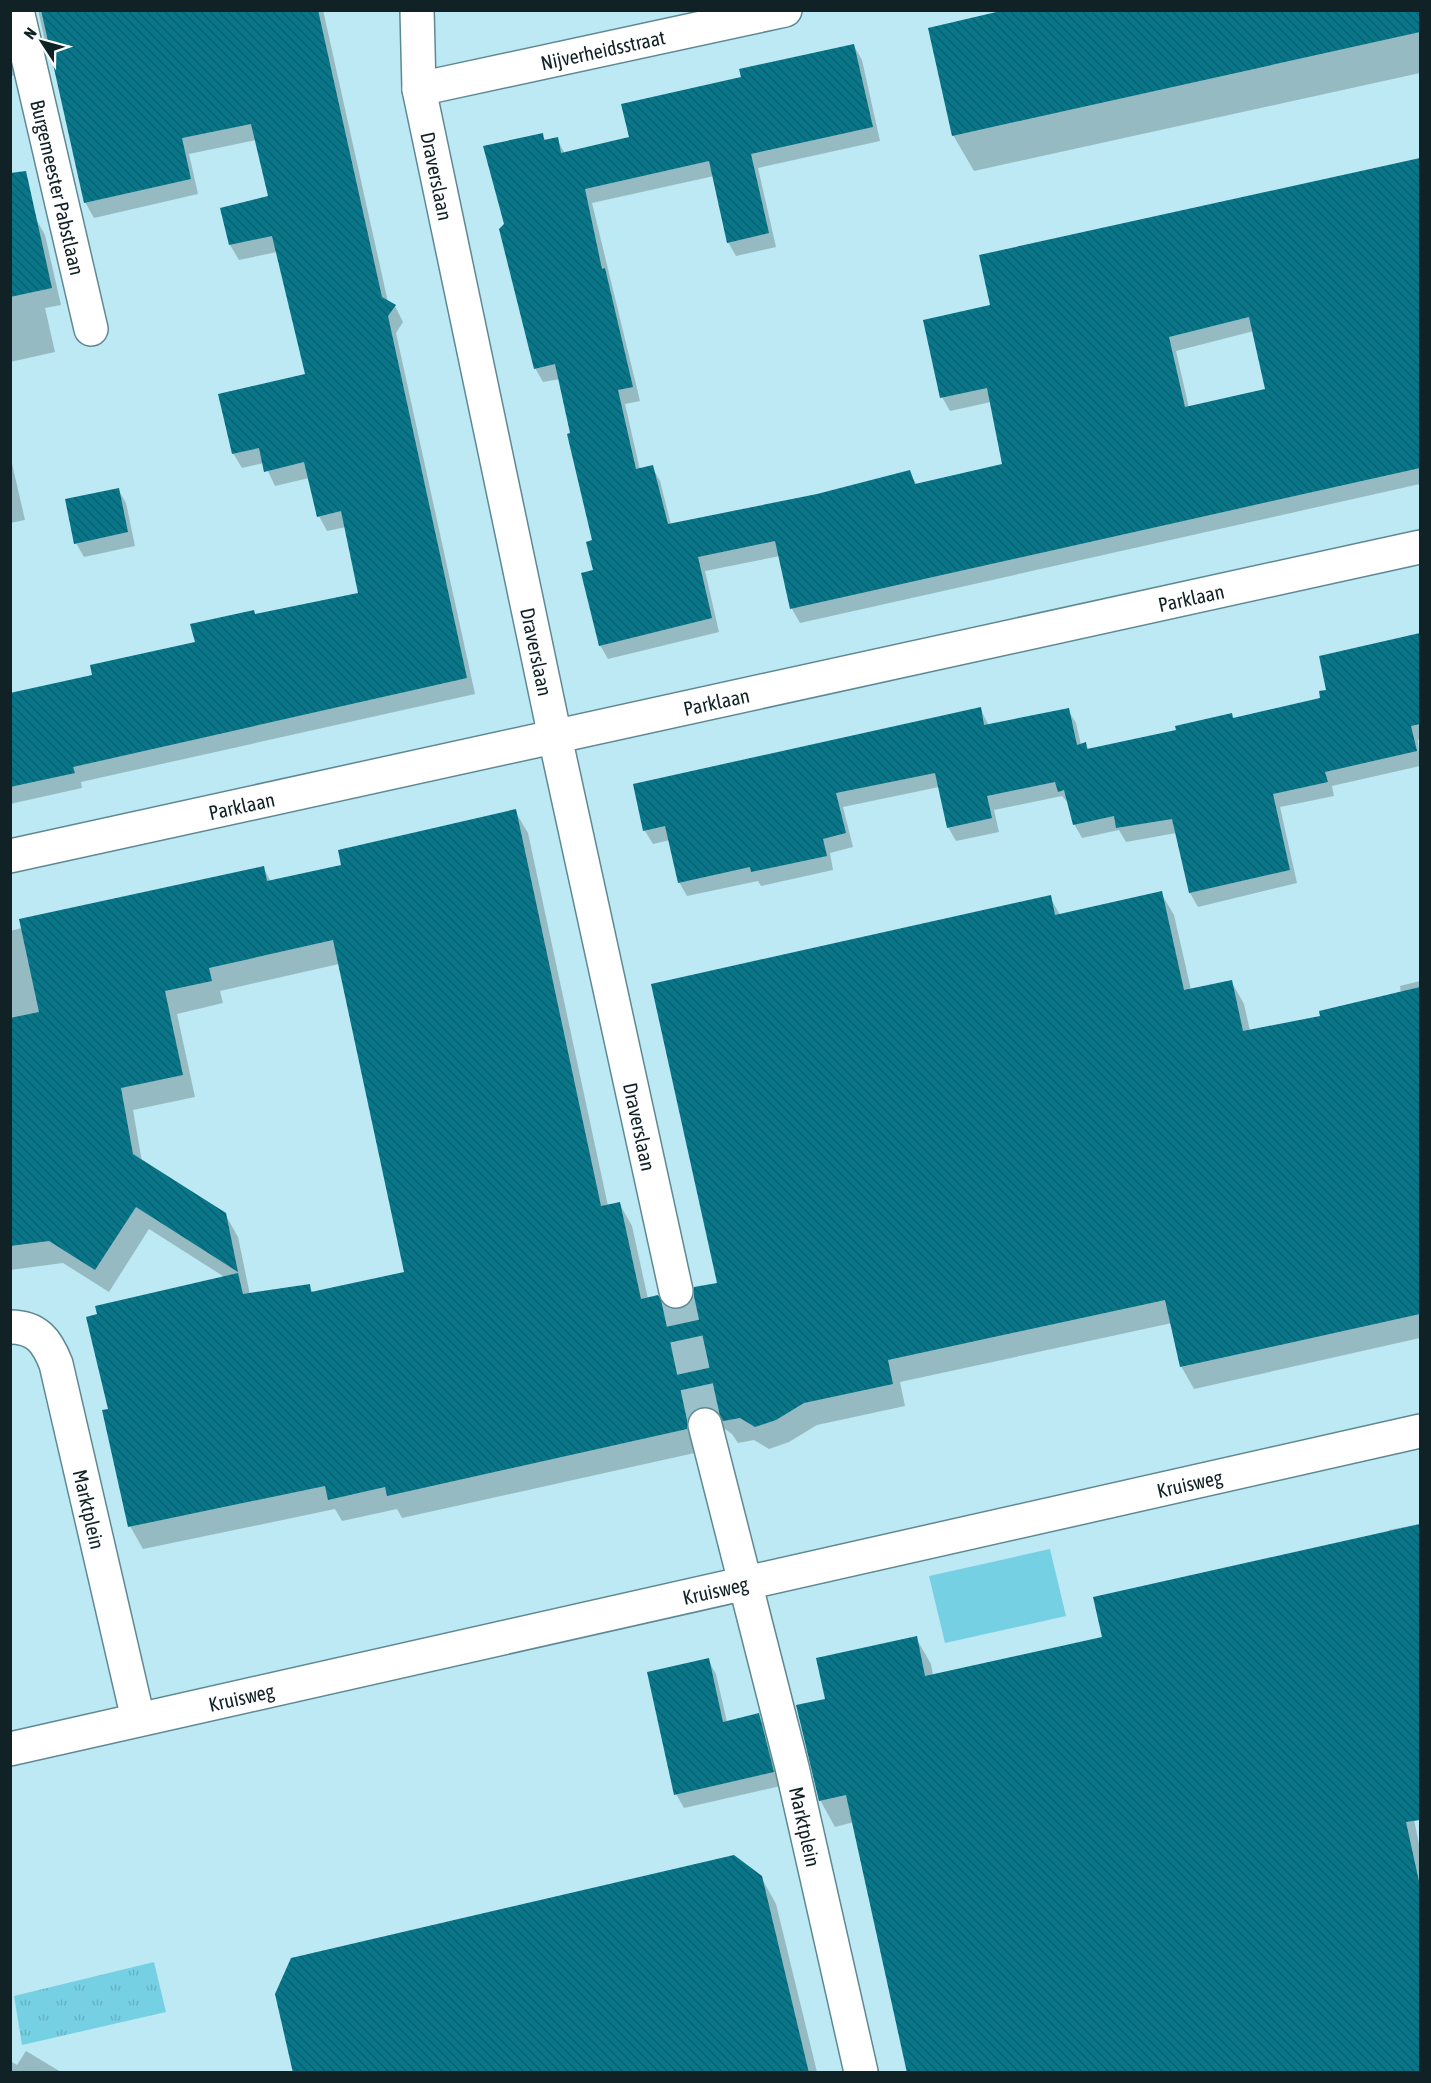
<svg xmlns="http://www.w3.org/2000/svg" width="1431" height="2083" font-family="'Asap Condensed',sans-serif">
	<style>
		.grass { fill: url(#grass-tufts) }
		.garden { fill: #76d0e4 }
		.shadow { fill: #0003; fill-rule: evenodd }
		.building { fill: url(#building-back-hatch); fill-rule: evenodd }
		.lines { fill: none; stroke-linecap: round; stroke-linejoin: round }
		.minor-tunnel { stroke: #9ac1ca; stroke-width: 33; stroke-dasharray: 33 16; stroke-linecap: butt }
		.minor-casing { stroke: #5f8992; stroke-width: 36 }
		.minor { stroke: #fff; stroke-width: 33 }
		.labels { text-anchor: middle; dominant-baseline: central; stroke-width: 6; stroke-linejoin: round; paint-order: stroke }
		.street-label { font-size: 20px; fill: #112226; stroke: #fff }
	</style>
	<defs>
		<pattern id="grass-tufts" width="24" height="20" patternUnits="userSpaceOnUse" patternTransform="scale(1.5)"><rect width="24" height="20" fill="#76d0e4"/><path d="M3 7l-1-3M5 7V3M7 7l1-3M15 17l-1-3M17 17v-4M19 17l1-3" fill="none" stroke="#65b2c3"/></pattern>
		<pattern id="building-back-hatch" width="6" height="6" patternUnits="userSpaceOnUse" patternTransform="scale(1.5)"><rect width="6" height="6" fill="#097789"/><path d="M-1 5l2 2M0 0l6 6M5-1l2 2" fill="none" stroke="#086170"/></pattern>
	</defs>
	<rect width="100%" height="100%" fill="#bce9f3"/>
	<!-- grass -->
	<path class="grass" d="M154,1962L166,2012L22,2045L14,1996Z"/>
	<!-- garden -->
	<path class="garden" d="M1050,1549L1066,1616L945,1643L929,1576Z"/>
	<!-- shadow -->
	<path class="shadow" d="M38,10H323L388,302L395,306L403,322L396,333L475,694L81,782L82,788L10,804V694L94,676L196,643L256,616L360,594L346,527L327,531L319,516L309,478L275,486L264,463L242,468L233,453L307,375L277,252L239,260L230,245L270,197L256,140L189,154L198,194L94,218L85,202L54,62L47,51Z
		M1014,10H1420V73L974,171L953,135Z
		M854,46L862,60L880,141L758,168L776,247L736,256L728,242L714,176L592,203L640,401L625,404L640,470L652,467L660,481L671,525L818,495L909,472L917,485L1004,465L991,402L950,411L942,397L992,306L981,257L1420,159V484L800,623L792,609L780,556L705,571L719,632L608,659L600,645L594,541L560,379L543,382L535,368L542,135L546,141L557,139L565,154L630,138L743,78ZM1254,331L1267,390L1189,408L1176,351Z
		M10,47L17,75L10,76Z
		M36,219L45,235L61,305L45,308L55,352L10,362V224Z
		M10,455L25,520L10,523Z
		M118,489L126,503L135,546L84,557L76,543Z
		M1420,636V739L1418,740L1420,766L1332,786L1334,796L1280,807L1297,883L1198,907L1190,893L1176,833L1126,842L1119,830L1082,838L1074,824L1069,804L1062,796L994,810L999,832L956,841L948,827L939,787L843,807L853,847L830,853L833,870L761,886L758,881L687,896L679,882L670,840L653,844L645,831L635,785L980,708L989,726L1068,710L1076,723L1081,745L1086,744L1089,750L1177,731L1231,715L1234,719L1322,699L1328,691L1321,657Z
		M515,811L528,833L608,1206L619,1203L632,1226L648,1299L669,1310L681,1311L719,1284L1050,897L1060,915L1161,893L1174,915L1191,990L1231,981L1244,1004L1250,1031L1321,1018L1401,993L1400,986L1420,981V1338L1194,1389L1181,1366L1172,1323L900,1382L905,1406L817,1425L789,1442L769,1449L754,1440L738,1443L732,1434L725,1429H714L699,1452L402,1518L397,1509L342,1521L335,1509L143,1549L130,1526L109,1410L226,1278L149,1229L109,1292L63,1263L10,1270V931L263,867L271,882L343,866ZM339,964L405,1273L313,1293L309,1285L250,1295L238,1237L225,1214L142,1162L133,1110L195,1097L177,1014L223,1003L220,991Z
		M1420,1524V1808L1412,1810L1420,1849V2072H908L854,1822L835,1827L820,1800L827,1700L916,1638L931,1664L933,1675L1103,1638L1389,1533V1530Z
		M708,1660L716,1674L727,1722L758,1715L766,1729L781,1786L684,1808L676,1794Z
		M761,1877L776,1904L817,2072H295Z
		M26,2051L61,2072H10V2061L17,2065Z"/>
	<!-- building -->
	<path class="building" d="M41,10H318L382,297L396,305L388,316L467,678L73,767L75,773L10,787V693L92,675L90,665L195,642L190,624L254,610L255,614L358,593L341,511L317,517L304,462L264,472L259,448L232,454L218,394L305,374L272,236L229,245L220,208L268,196L251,124L182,138L191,179L84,203Z
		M1005,10H1420V32L952,136L928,28Z
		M854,44L873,127L751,154L769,233L727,243L709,161L585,189L602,269L605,268L633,387L618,390L636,469L653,465L668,524L817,494L910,470L915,484L1002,464L987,388L940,398L923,320L990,305L979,255L1420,158V468L790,609L775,541L698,557L712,618L599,646L581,573L593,570L586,542L592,540L567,434L570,433L555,364L534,369L499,229L504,224L483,146L543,133L544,140L558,137L561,153L629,137L621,104L741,77L739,69ZM1249,317L1265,389L1185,407L1169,337Z
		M26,171L52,288L10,297V173Z
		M119,488L128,532L74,544L65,499Z
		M1420,633V724L1411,726L1417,751L1325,772L1328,782L1273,794L1290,870L1189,893L1172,819L1116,828L1114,816L1073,825L1064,790L1058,792L1055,782L987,796L992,818L947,828L935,773L836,793L846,833L823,839L827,856L751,872L750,867L678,883L665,826L643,831L633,784L981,707L984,725L1069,708L1077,745L1086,742L1087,749L1176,730L1175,726L1232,713L1233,718L1320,698L1319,691L1326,690L1319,656Z
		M516,809L601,1206L620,1202L641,1299L658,1295L663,1304L670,1309H681L689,1304L694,1297V1287L717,1283L651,984L1051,895L1055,915L1162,891L1184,990L1232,980L1243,1031L1320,1016L1319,1011L1420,987V1314L1180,1367L1165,1300L888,1360L893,1384L804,1403L776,1420L755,1427L740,1418L723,1421L718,1412L711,1407H701L692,1412L687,1420V1429L387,1496L385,1487L328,1500L325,1486L128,1527L102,1410L108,1409L86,1317L97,1314L95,1306L238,1273L243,1294L310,1284L311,1292L404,1272L333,940L209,968L212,981L165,991L183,1075L121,1088L133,1154L226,1213L238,1272L136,1207L95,1270L49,1241L10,1246V1018L39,1012L19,919L264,866L267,881L341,865L338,850Z
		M1420,1524V1820L1406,1822L1420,1886V2073H907L846,1795L819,1801L796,1705L825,1699L816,1658L917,1636L925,1676L1102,1637L1093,1597Z
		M709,1658L723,1722L759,1713L774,1772L674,1795L647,1672Z
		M734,1855L762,1876L809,2073H293L275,1994L291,1958Z"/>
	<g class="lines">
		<!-- minor-tunnel -->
		<path class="minor-tunnel" d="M676,1291L705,1425"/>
		<!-- minor casing -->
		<g class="minor-casing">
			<g id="minor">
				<path id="s1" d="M17,10L91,329"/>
				<path id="s2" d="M417,10L419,89L555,737L676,1291"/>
				<path id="s3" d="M419,89L785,10"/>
				<path id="s4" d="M10,856L1420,547"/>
				<path id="s5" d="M10,1327C37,1327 47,1341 56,1364L138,1719"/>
				<path id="s6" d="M705,1425L792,1767L861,2072"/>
				<path id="s7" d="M10,1749L1420,1431"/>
			</g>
		</g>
		<!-- minor -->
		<use href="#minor" class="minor"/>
	</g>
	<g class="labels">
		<!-- street labels -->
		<g class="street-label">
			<text stroke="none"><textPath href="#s3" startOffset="188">Nijverheidsstraat</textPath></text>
			<text stroke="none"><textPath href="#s2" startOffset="168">Draverslaan</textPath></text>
			<text stroke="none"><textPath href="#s1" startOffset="182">Burgemeester Pabstlaan</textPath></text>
			<text stroke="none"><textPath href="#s4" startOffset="1209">Parklaan</textPath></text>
			<text stroke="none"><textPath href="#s2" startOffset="654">Draverslaan</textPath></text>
			<text stroke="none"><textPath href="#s4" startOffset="723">Parklaan</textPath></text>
			<text stroke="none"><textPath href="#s4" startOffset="237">Parklaan</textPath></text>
			<text stroke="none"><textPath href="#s2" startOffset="1140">Draverslaan</textPath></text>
			<text stroke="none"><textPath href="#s7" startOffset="1209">Kruisweg</textPath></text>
			<text stroke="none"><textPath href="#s5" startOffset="213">Marktplein</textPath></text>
			<text stroke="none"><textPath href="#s7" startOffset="723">Kruisweg</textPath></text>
			<text stroke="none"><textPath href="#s7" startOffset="237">Kruisweg</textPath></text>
			<text stroke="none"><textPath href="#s6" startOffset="414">Marktplein</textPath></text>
		</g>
	</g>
	<!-- border -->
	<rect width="1431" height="2083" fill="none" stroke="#112226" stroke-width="24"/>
	<!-- north arrow -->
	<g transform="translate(42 42) rotate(306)" stroke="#ffffff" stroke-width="4.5" paint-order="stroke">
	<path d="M0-4.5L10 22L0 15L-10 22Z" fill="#112226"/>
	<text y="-9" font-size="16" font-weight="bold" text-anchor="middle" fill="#112226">N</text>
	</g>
</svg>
